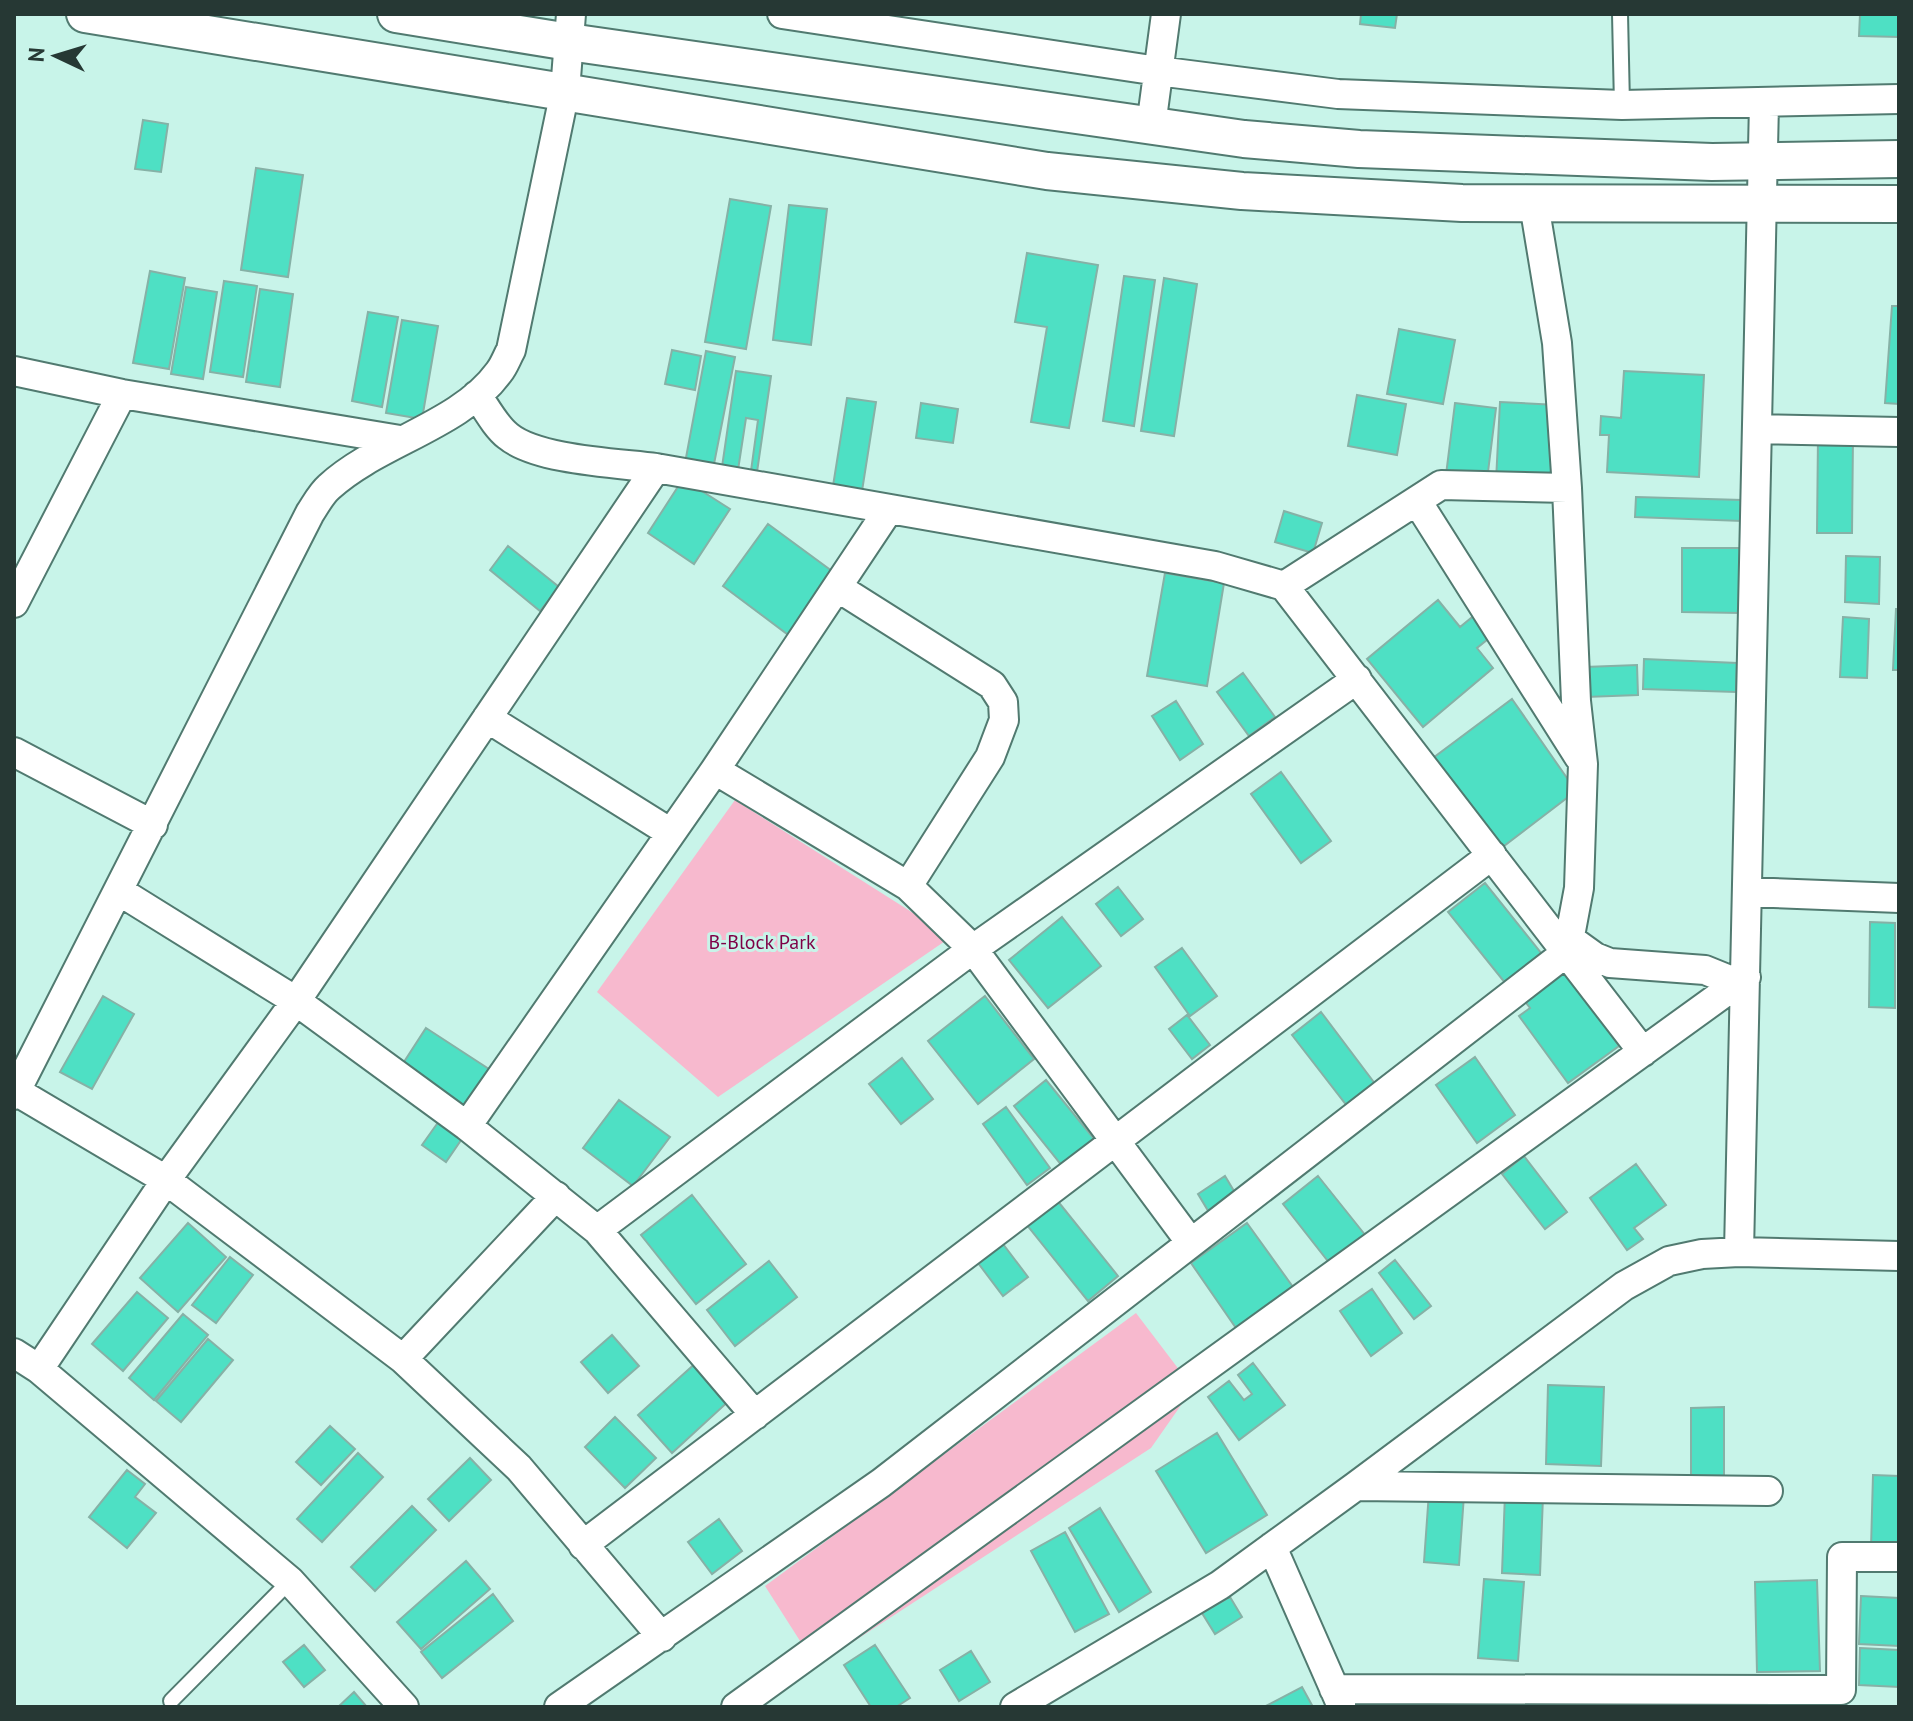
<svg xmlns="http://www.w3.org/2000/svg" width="1913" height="1721" font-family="'PT Sans',sans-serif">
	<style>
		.green { fill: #f7b9ce }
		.building { fill: #4ee0c4; stroke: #86b1a6; stroke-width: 2 }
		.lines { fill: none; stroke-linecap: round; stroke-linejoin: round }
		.service-casing { stroke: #517a70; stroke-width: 18 }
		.minor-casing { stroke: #517a70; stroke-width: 32 }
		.tertiary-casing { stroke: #517a70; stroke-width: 40 }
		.service { stroke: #fff; stroke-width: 14 }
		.minor { stroke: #fff; stroke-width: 28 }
		.tertiary { stroke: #fff; stroke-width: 36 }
		.labels { text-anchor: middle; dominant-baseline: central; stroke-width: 6; stroke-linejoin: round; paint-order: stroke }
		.park-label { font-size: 20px; fill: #7e0046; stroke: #c8f4e9 }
	</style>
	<rect width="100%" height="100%" fill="#c8f4e9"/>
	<!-- green -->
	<path class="green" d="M735,800L951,937L718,1097L597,992Z
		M1136,1313L1193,1388L1151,1448L816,1666L765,1586Z"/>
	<!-- building -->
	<path class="building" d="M1361,14H1397L1395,28L1360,24Z
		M1860,14H1899V37L1859,36Z
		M143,120L168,124L161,172L135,169Z
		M256,168L303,175L288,277L241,270Z
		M730,199L771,206L746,349L705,342Z
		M789,205L827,209L811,345L773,340Z
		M1027,253L1098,265L1069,428L1031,422L1047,327L1015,322Z
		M150,271L185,278L169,369L133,363Z
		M1124,276L1155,280L1134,426L1103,421Z
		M1164,278L1197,284L1174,436L1141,431Z
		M224,281L257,286L243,377L210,372Z
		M186,287L217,292L203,379L171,374Z
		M260,289L293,294L280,387L246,382Z
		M1892,306H1899V404L1885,403Z
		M368,312L398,317L382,407L352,401Z
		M402,320L438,326L422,419L386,413Z
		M1399,329L1455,340L1443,404L1387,394Z
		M672,350L701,356L695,390L665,384Z
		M706,351L735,357L713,469L685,463Z
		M736,371L771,376L757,472L751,471L758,420L746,418L738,470L722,467Z
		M1624,371L1704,375L1699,477L1607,472L1609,435H1600L1601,416L1621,418Z
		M1357,395L1406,404L1397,455L1348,446Z
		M847,398L876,402L862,491L833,486Z
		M1500,402L1557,405L1552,484L1496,481Z
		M921,403L958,409L953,443L916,438Z
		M1455,403L1496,408L1487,480L1446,475Z
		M1818,436H1853L1852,533H1817Z
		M683,479L730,509L694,564L648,533Z
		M1636,497L1742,500V521L1635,517Z
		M1284,511L1322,523L1313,553L1275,542Z
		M768,524L840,577L795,640L723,586Z
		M508,546L559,587L540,611L490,570Z
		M1682,548H1742L1741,613L1682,612Z
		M1846,556L1880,557L1879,604L1845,602Z
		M1165,573L1224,583L1207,686L1147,676Z
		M1438,600L1460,627L1476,614L1493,635L1477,648L1493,668L1423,727L1367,659Z
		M1896,609H1899V670H1893Z
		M1843,617L1869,619L1867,678L1840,677Z
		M1644,659L1737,663L1736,692L1643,689Z
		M1637,665L1638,695L1586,697L1585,667Z
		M1243,673L1275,717L1249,736L1217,692Z
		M1512,699L1576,791L1500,849L1433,758Z
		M1176,701L1203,744L1180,760L1152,716Z
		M1281,772L1331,841L1301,863L1251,794Z
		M1485,883L1542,954L1506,984L1448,912Z
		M1118,887L1143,919L1121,936L1096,904Z
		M1062,917L1101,966L1048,1008L1009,960Z
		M1870,922L1895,923V1008L1869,1007Z
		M1182,948L1217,996L1190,1016L1155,967Z
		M1562,966L1619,1046L1568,1083L1519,1016L1530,1008L1521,996Z
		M103,996L134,1014L92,1089L60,1072Z
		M985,996L1034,1059L978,1104L928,1041Z
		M1321,1012L1379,1089L1351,1111L1292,1035Z
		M1187,1015L1210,1045L1192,1059L1169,1029Z
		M426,1028L492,1071L468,1108L402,1065Z
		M1475,1057L1515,1115L1477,1143L1436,1085Z
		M902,1058L933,1099L901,1124L869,1084Z
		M1046,1080L1095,1140L1063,1167L1014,1106Z
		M619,1100L670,1137L633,1186L583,1148Z
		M1006,1107L1050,1168L1027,1185L983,1124Z
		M444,1114L468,1130L446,1162L422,1145Z
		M1524,1156L1567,1212L1545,1229L1502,1174Z
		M1636,1164L1666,1205L1634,1228L1643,1239L1627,1250L1590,1198Z
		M1225,1176L1237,1196L1210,1214L1198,1194Z
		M1318,1176L1366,1236L1331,1265L1283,1204Z
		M692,1195L746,1264L696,1304L641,1235Z
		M1056,1199L1118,1276L1088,1301L1026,1224Z
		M188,1223L226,1257L178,1312L140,1278Z
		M1247,1223L1293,1287L1236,1328L1191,1263Z
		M1000,1240L1028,1277L1003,1296L975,1259Z
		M230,1257L253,1275L216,1323L192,1305Z
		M1395,1260L1431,1306L1414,1319L1379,1273Z
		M769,1261L797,1297L735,1346L707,1310Z
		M1372,1289L1402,1333L1371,1356L1340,1311Z
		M137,1292L168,1318L123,1371L92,1344Z
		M183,1314L208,1335L154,1400L129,1378Z
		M612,1335L639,1366L608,1393L581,1362Z
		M208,1339L233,1360L181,1422L156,1401Z
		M698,1361L732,1398L672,1453L638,1415Z
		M1253,1363L1285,1405L1239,1440L1208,1397L1229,1381L1244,1400L1252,1394L1238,1375Z
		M1548,1385L1604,1387L1601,1466L1546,1464Z
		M1724,1407V1482H1691V1408Z
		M615,1417L656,1458L625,1488L585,1447Z
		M330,1426L355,1449L321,1485L296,1462Z
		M1217,1433L1267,1515L1206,1553L1156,1471Z
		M358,1453L383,1477L322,1542L297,1519Z
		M470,1458L491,1480L449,1521L428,1499Z
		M127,1470L145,1484L135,1497L156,1513L127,1548L89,1517Z
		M1873,1475L1899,1476V1550L1871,1548Z
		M1429,1492L1464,1495L1459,1565L1424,1562Z
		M1505,1494L1543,1496L1540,1575L1502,1573Z
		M412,1506L436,1530L375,1591L351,1567Z
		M1100,1508L1151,1592L1119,1612L1069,1528Z
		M719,1519L742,1551L712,1574L688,1542Z
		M1065,1532L1109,1614L1075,1632L1031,1551Z
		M466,1561L490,1589L421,1649L397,1622Z
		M1484,1579L1524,1582L1518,1661L1478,1658Z
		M1817,1580L1820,1671L1757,1672L1755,1582Z
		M493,1594L513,1621L442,1678L421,1652Z
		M1861,1596L1899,1598V1646L1859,1644Z
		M1230,1597L1242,1617L1215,1634L1202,1613Z
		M304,1645L325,1670L304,1687L283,1662Z
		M875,1645L910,1698L896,1707H871L844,1665Z
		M1860,1648L1899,1650V1687L1859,1685Z
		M971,1651L990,1682L959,1701L940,1670Z
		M1302,1687L1313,1707H1264Z
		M354,1692L367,1707H338Z
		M1413,1702L1459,1704L1458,1707H1413Z"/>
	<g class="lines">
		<!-- service casing -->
		<g class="service-casing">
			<path id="service" d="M1620,14L1622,105
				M171,1701L290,1581"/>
		</g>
		<!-- minor casing -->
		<g class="minor-casing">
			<path id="minor" d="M782,14L1158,71L1338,94L1622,105L1899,99
				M1151,126L1166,14
				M14,371L122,394L400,440
				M477,395C486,408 496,427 508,436C537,460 617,463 656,468L1215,566L1284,586L1643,1052
				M1759,429L1899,432
				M1417,501L1579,757
				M1284,586L1441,485L1567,488
				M837,587L992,685L1003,702L1004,720L990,757L908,886
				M14,603L122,394
				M487,718L671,833
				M14,752L153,825
				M715,770L908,886L973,949L1191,1243
				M119,891L296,1001L467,1126L597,1230L755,1415
				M1747,892L1899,898
				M1570,939L1595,957L1610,963L1705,970L1737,983
				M14,1090L166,1180L403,1359L519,1468L662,1637
				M14,1095L310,513C316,504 321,494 329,487C378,442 460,426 499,372C504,366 507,357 511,350L565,91L571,14
				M467,1126L715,770L889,509
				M597,1230L973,949L1357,679
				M1739,1252L1764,103
				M14,1353L39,1369L290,1581L404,1707
				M403,1359L556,1196
				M39,1369L166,1180L296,1001L656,468
				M1356,1486L1768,1491
				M583,1545L1492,855
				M1272,1547L1341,1704
				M1334,1689L1841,1690L1842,1557H1899
				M559,1707L881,1483L1567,952L1579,888L1583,764L1576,701L1567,488L1557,343L1534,204
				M736,1707L1746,977
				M1015,1707L1220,1585L1356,1486L1624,1286L1669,1261L1702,1254L1739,1252L1899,1256"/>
		</g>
		<!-- tertiary casing -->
		<g class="tertiary-casing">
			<path id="tertiary" d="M85,14L1047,171L1242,191L1462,203L1899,204
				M396,14L569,42L1244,139L1359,149L1712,162L1899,159"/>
		</g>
		<!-- service -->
		<use href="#service" class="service"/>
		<!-- minor -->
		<use href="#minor" class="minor"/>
		<!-- tertiary -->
		<use href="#tertiary" class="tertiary"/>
	</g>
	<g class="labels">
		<!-- park labels -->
		<g class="park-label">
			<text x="762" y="942">B-Block Park</text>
		</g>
	</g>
	<!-- border -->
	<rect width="1913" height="1721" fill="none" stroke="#263834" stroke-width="32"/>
	<!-- north arrow -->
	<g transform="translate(56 56) rotate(274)" stroke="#c8f4e9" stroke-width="6" paint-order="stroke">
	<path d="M0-6L14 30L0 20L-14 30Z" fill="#263834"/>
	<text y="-12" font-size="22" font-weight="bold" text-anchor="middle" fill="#263834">N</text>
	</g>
</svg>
